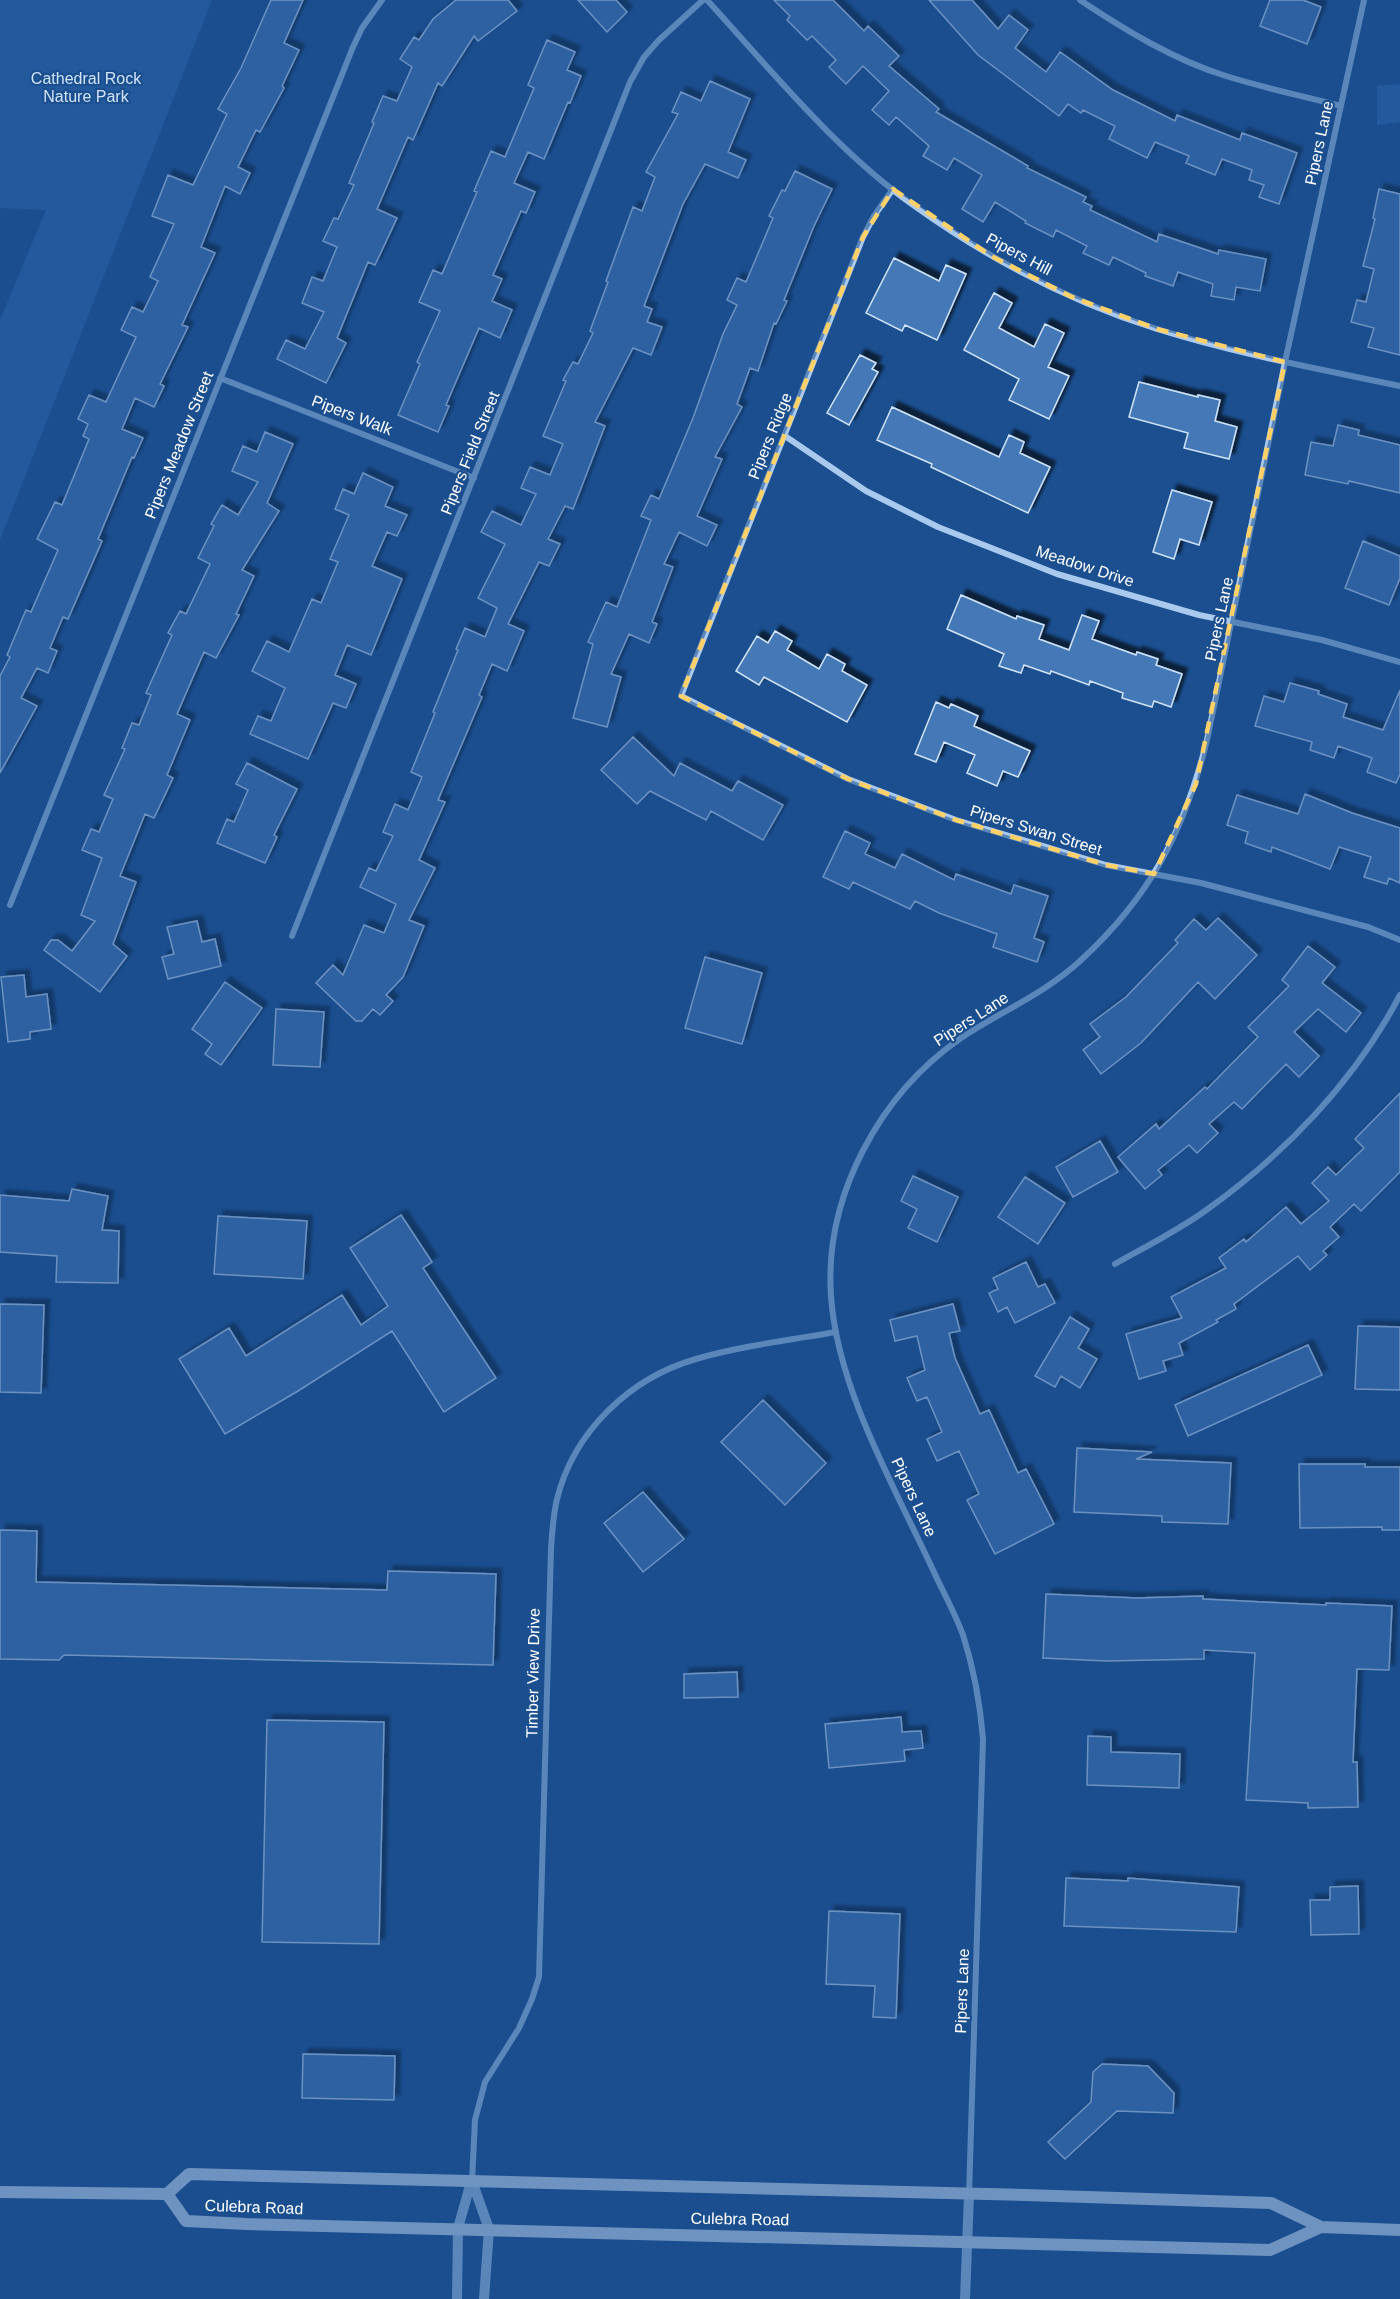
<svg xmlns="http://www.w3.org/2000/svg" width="1400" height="2299" font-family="Helvetica,sans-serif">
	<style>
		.green { fill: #2e69ad }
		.building { fill: #4478b7; stroke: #cfe3fa; stroke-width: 1.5; filter: url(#shadow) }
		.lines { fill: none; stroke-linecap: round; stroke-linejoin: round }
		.minor { stroke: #a9c9ee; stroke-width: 6 }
		.tertiary { stroke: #a9c9ee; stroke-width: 10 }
		.secondary { stroke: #d6e6fa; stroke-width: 12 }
		.marked { fill: none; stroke: #ffd166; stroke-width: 4.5; stroke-dasharray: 12 8; stroke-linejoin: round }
		.labels { text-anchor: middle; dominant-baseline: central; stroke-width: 4.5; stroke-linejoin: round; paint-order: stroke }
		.park-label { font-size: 16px; fill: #cfe3fa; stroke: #1b4f8f }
		.street-label { font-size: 16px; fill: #fff; stroke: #1b4f8f }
	</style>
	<defs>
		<filter id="shadow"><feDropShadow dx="5.5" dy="-5.5" stdDeviation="1.5" flood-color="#0009"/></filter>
	</defs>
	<rect width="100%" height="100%" fill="#1b4f8f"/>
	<!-- green -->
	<path class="green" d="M0,0H212L0,540V320L46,210L0,208Z
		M1400,84V122L1377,125V86Z"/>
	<!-- building -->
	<path class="building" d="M271,0H303L284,43L299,50L282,86L284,88L260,132L256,130L238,167L250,173L240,194L225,186L201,247L215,253L182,325L188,327L160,384L164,386L154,407L135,398L122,429L143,438L134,458L132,457L98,539L102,541L68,619L63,617L50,648L57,651L48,673L37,668L21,698L37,706L0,773V676L10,657L7,655L26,610L31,612L58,550L37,539L55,502L62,505L89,439L83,436L88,424L78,419L89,395L106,402L136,337L121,330L132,307L143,312L158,281L150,277L174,224L152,216L168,175L193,185L227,114L218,109L241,68Z
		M456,0H508L517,11L478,41L474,36L442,86L438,83L413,140L408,137L377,209L397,218L375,265L368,262L337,338L346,343L326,383L277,359L286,340L305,349L324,312L302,303L312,277L323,281L337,247L323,241L334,218L338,219L354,185L349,183L374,123L372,122L383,96L397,101L412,67L400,59L414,37L419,40L433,19Z
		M578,0H616L627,12L607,32Z
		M774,0H833L864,31L868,26L899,56L889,66L939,109L936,112L1028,166L1027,168L1086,197L1083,202L1092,206L1090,210L1157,242L1159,234L1218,254L1219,250L1266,259L1260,291L1236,287L1234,300L1211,296L1213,284L1178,272L1173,286L1145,276L1146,273L1113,257L1109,265L1083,253L1087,246L1056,230L1053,237L1025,223L1026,221L995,202L983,222L962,209L982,175L954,158L947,170L923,156L929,146L896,117L889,125L872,110L889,91L863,66L846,84L829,67L836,60L812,36L807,40L787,20L790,16Z
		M929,0H972L998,29L1009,15L1028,30L1015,48L1046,72L1060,52L1113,90L1175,121L1177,115L1240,140L1242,133L1297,153L1279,204L1259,197L1264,185L1249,180L1252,170L1222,159L1215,175L1186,163L1189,156L1155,142L1147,158L1109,139L1115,126L1083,110L1081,113L1068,104L1059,116L978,55Z
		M1270,0H1303L1321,7L1307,44L1260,26Z
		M547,40L575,52L567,70L581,76L570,103L568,102L544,159L528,152L514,183L535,192L526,213L521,211L493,275L502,279L492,301L512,310L500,338L479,328L446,405L449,406L438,432L398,415L420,364L417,362L440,311L419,302L433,270L442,274L477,192L474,191L491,151L505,157L534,88L528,85Z
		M710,81L750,99L728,152L746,160L738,178L705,164L683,204L644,306L652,309L647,322L662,327L651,355L633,348L595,422L605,426L573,509L565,506L548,539L560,544L549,566L539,562L508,624L524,631L507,671L492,664L479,695L482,697L438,800L445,802L419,860L435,868L409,920L424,926L403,977L386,995L393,1001L380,1015L373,1009L362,1021H356L316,983L333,965L343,975L364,925L384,933L396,904L360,887L369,868L376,871L393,836L383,832L395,804L408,810L422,777L411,772L435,713L433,712L458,650L456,649L465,628L485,637L497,608L478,598L505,544L481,532L492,511L521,525L536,494L521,488L530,467L550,475L563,444L543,436L566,381L563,380L573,362L578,364L593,333L590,331L608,282L606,281L633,207L642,211L655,177L646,172L678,114L672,112L681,92L701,101Z
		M795,171L832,189L814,226L784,300L787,301L776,324L774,323L758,371L750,368L737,404L742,407L715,457L722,459L697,516L717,525L707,546L679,532L664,564L673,567L652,622L657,624L649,643L629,634L611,674L621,677L607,727L573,718L593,644L588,642L606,602L617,607L651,520L641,516L651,495L659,499L693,418L723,334L737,305L727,300L737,278L746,282L773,218L769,216L782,190L785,191Z
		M1379,189L1400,194V355L1368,347L1374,328L1351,322L1357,300L1366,302L1374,269L1363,266L1375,219L1373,218Z
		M894,258L939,281L946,265L966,274L937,340L905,325L902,331L866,313Z
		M994,293L1012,303L999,328L1034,347L1045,324L1064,333L1048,367L1069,376L1049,419L1009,400L1019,379L964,350Z
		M860,355L876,363L872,369L878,372L849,425L827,413Z
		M1139,382L1198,397V395L1220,400L1215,421L1237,427L1229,459L1184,448L1188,433L1129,417Z
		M892,407L999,457L1009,435L1024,442L1020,453L1050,467L1028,513L931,467L932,464L877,440Z
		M1338,425L1359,430L1358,435L1400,445V493L1349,481L1348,484L1305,475L1311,442L1333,446Z
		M265,432L293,444L267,503L279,511L242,570L254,576L236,614L239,615L216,658L204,652L177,714L190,720L167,775L173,778L154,818L145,814L120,876L136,882L113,944L127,956L100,992L44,950L51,940H58L72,951L95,921L81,915L102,858L82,850L91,829L99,832L113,799L104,795L125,749L122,748L132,723L139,725L151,695L146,693L172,635L168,633L180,611L186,614L210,564L198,558L214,526L211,524L222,505L238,515L258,482L232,471L243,446L257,452Z
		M363,473L393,487L385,506L407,515L397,536L387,532L372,566L402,579L371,655L347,645L335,675L356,684L346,708L333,703L308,759L250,734L258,716L271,721L285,688L252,671L267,641L289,652L312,599L321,603L338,562L330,559L349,515L335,509L343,489L354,494Z
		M1172,490L1212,502L1199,545L1180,539L1174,559L1153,552Z
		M1363,541L1400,556V578L1389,605L1345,588Z
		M961,595L1016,619L1017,616L1044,625L1039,639L1069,650L1082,615L1099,621L1092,639L1136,655L1137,652L1158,659L1156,665L1182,674L1171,707L1154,701L1152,707L1122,698L1123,693L1090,681L1089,685L1051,671L1050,674L1024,665L1021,673L999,666L1004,654L947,629Z
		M775,631L792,641L787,650L819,669L827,654L845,664L842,671L867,685L847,722L764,677L759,685L736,671L757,636L768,643Z
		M1290,683L1319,691L1318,694L1347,704L1343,717L1383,730L1400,690V774L1396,783L1367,772L1372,758L1338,746L1334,758L1310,750L1312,742L1255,726L1264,696L1284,702Z
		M936,702L949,708L951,704L978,716L974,726L1030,751L1018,777L1003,771L997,786L967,773L975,755L944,742L936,762L915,754Z
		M633,737L674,776L680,763L732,791L738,781L783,805L763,840L711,811L706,820L650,791L637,804L601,770Z
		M247,763L297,789L274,835L277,837L265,863L217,843L227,819L234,822L248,790L236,784Z
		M1305,794L1352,813L1400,828V883L1389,878L1387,884L1364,877L1371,857L1339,847L1330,869L1272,847L1271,852L1245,843L1248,832L1227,825L1237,795L1298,814Z
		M845,831L870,843L865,854L895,868L902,854L954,880L956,874L1011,894L1014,885L1048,896L1034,938L1044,942L1037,962L993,947L997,934L939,913L915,901L910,909L853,882L849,889L823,877Z
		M1218,918L1257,955L1215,999L1198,982L1141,1043L1101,1074L1083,1050L1100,1037L1090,1024L1126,997L1178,943L1175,940L1194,919L1206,930Z
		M197,921L202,942L215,939L221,966L168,979L162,957L174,954L167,927Z
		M1308,946L1335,967L1322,983L1361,1013L1346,1032L1318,1009L1294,1032L1319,1056L1299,1077L1286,1064L1242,1109L1234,1102L1209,1124L1218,1133L1197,1153L1189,1145L1158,1170L1162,1175L1145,1189L1118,1157L1156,1124L1159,1129L1205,1087L1207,1089L1258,1037L1248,1027L1289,986L1282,980Z
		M705,957L762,973L742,1044L685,1028Z
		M24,975L26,997L47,994L51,1029L30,1032V1039L8,1042L1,977Z
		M225,982L262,1008L221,1065L205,1054L212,1044L192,1029Z
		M276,1009L324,1012L320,1067L273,1065Z
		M1400,1093V1172L1361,1211L1354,1204L1330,1227L1339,1237L1323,1251L1327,1255L1310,1270L1298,1256L1234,1304L1236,1309L1216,1320L1218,1322L1179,1343L1183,1355L1163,1361L1166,1371L1139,1379L1126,1334L1182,1318L1171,1297L1226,1268L1219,1258L1244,1239L1246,1242L1286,1207L1301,1224L1329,1201L1312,1183L1328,1167L1336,1175L1364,1148L1355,1139Z
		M1100,1141L1118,1172L1073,1197L1056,1167Z
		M913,1176L958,1197L937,1242L908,1228L917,1209L901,1201Z
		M1025,1177L1065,1203L1038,1244L998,1217Z
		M72,1189L108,1196L102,1230L119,1231L118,1283L56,1282L57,1256L0,1252V1195L69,1201Z
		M401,1215L432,1262L423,1268L496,1378L444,1412L392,1331L298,1391L225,1434L179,1359L229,1328L246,1356L342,1295L361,1325L388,1306L350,1248Z
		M218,1216L307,1221L303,1279L214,1274Z
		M1026,1262L1038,1287L1045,1284L1055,1303L1015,1323L1007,1307L998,1312L989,1293L998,1289L993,1278Z
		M0,1304L44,1305L41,1393L0,1392Z
		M953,1304L960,1331L949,1333L955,1358L980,1414L989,1410L1018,1473L1026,1469L1054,1524L995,1554L967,1500L979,1494L959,1451L937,1461L927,1439L942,1432L927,1397L917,1401L907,1378L925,1370L917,1336L895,1341L890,1320Z
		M1070,1317L1089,1329L1078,1348L1097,1359L1080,1388L1061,1376L1055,1387L1035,1376Z
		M1358,1326L1400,1327V1390L1355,1389Z
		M1308,1345L1322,1375L1188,1436L1175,1405Z
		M763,1400L826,1463L785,1505L721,1442Z
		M1077,1448L1152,1452L1136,1459L1231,1463L1228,1524L1162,1522V1516L1074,1512Z
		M1299,1464H1365V1467H1400V1530H1382V1527L1300,1528Z
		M643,1492L684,1539L643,1572L604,1523Z
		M0,1530L37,1531L36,1582L387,1590L388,1571L496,1574L493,1665L64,1655L59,1660L0,1659Z
		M1046,1594L1136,1598L1203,1596V1599L1326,1605V1603L1392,1606L1389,1670L1357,1669L1353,1762H1357L1358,1807L1308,1808V1803L1246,1800L1255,1653L1204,1650V1659L1106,1661L1043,1658Z
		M737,1672L738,1697L684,1698V1674Z
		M901,1717L902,1732L921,1731L923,1748L904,1750L905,1761L829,1768L825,1724Z
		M267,1720L384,1722L379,1944L262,1942Z
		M1088,1736L1111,1737V1752L1180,1754L1179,1788L1087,1785Z
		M1066,1878L1128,1881V1878L1239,1887L1236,1932L1064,1926Z
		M1358,1886L1359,1934L1311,1935L1310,1900H1330V1887Z
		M829,1911L900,1914L896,2018L873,2017L875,1986L826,1984Z
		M303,2054L395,2056L394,2100L302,2098Z
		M1102,2064L1148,2066L1174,2093L1173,2113L1117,2111L1065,2159L1048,2142L1091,2102L1093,2072Z"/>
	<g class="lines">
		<!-- minor -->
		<path class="minor" d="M707,0C771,70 838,153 916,207C989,259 1071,302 1157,329C1237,354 1319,369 1400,386
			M1080,0C1125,30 1174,60 1226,76C1264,88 1303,96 1341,106
			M893,189L874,216L863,237L681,696L848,779L956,820L1106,865L1201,883L1368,927L1400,940
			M220,378L474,478
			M785,436L866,491L938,527L1057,574L1199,615L1322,640L1400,662
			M10,905L353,47L362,28L382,0
			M292,936L630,82L644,57L659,40L703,0
			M1115,1264C1145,1247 1177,1231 1205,1211C1284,1155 1355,1081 1400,995
			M472,2181L475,2120L485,2082L519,2028L532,1999L539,1977L551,1549C552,1533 553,1516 557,1499C574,1431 630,1378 696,1359C741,1346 790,1340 836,1332
			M969,2195L983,1739C980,1703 974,1669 963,1635C955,1613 943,1592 933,1570C895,1488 837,1388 831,1296C824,1196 880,1094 961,1038C1000,1012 1044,994 1080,961C1150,897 1184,832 1207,740L1285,362L1364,0"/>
		<!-- tertiary -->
		<path class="tertiary" d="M472,2181L489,2229L484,2299
			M457,2299L458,2228L471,2182
			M965,2299L969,2195"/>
		<!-- secondary -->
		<path class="secondary" d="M0,2192L167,2194L189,2174L1025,2195L1271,2203L1321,2227L1400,2230
			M167,2194L186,2221L247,2224L1270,2250L1321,2227"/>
	</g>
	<!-- marked area -->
	<path d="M0 0H1400V2299H0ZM893,189L991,256L1072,297L1157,329L1285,362L1196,784L1154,874L1106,865L956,820L848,779L681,696L863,237Z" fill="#1b4f8f" fill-opacity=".55" fill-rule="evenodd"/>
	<path class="marked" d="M893,189L991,256L1072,297L1157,329L1285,362L1196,784L1154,874L1106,865L956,820L848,779L681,696L863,237Z"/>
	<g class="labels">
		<!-- park labels -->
		<g class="park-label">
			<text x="86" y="78">Cathedral Rock<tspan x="86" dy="18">Nature Park</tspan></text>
		</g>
		<!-- street labels -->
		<g class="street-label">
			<text transform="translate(1319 143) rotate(-78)">Pipers Lane</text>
			<text transform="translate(1019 254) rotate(28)">Pipers Hill</text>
			<text transform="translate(352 415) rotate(21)">Pipers Walk</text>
			<text transform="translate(770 436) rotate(-68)">Pipers Ridge</text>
			<text transform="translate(179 445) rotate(-68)">Pipers Meadow Street</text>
			<text transform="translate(470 453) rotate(-68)">Pipers Field Street</text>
			<text transform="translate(1085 566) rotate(18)">Meadow Drive</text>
			<text transform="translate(1219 619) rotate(-78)">Pipers Lane</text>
			<text transform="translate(1036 830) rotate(17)">Pipers Swan Street</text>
			<text transform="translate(971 1019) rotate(-33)">Pipers Lane</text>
			<text transform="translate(914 1497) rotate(65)">Pipers Lane</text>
			<text transform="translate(533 1673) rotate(-89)">Timber View Drive</text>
			<text transform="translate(962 1991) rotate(-88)">Pipers Lane</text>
			<text transform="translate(254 2207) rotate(2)">Culebra Road</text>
			<text transform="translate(740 2219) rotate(1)">Culebra Road</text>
		</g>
	</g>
</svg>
